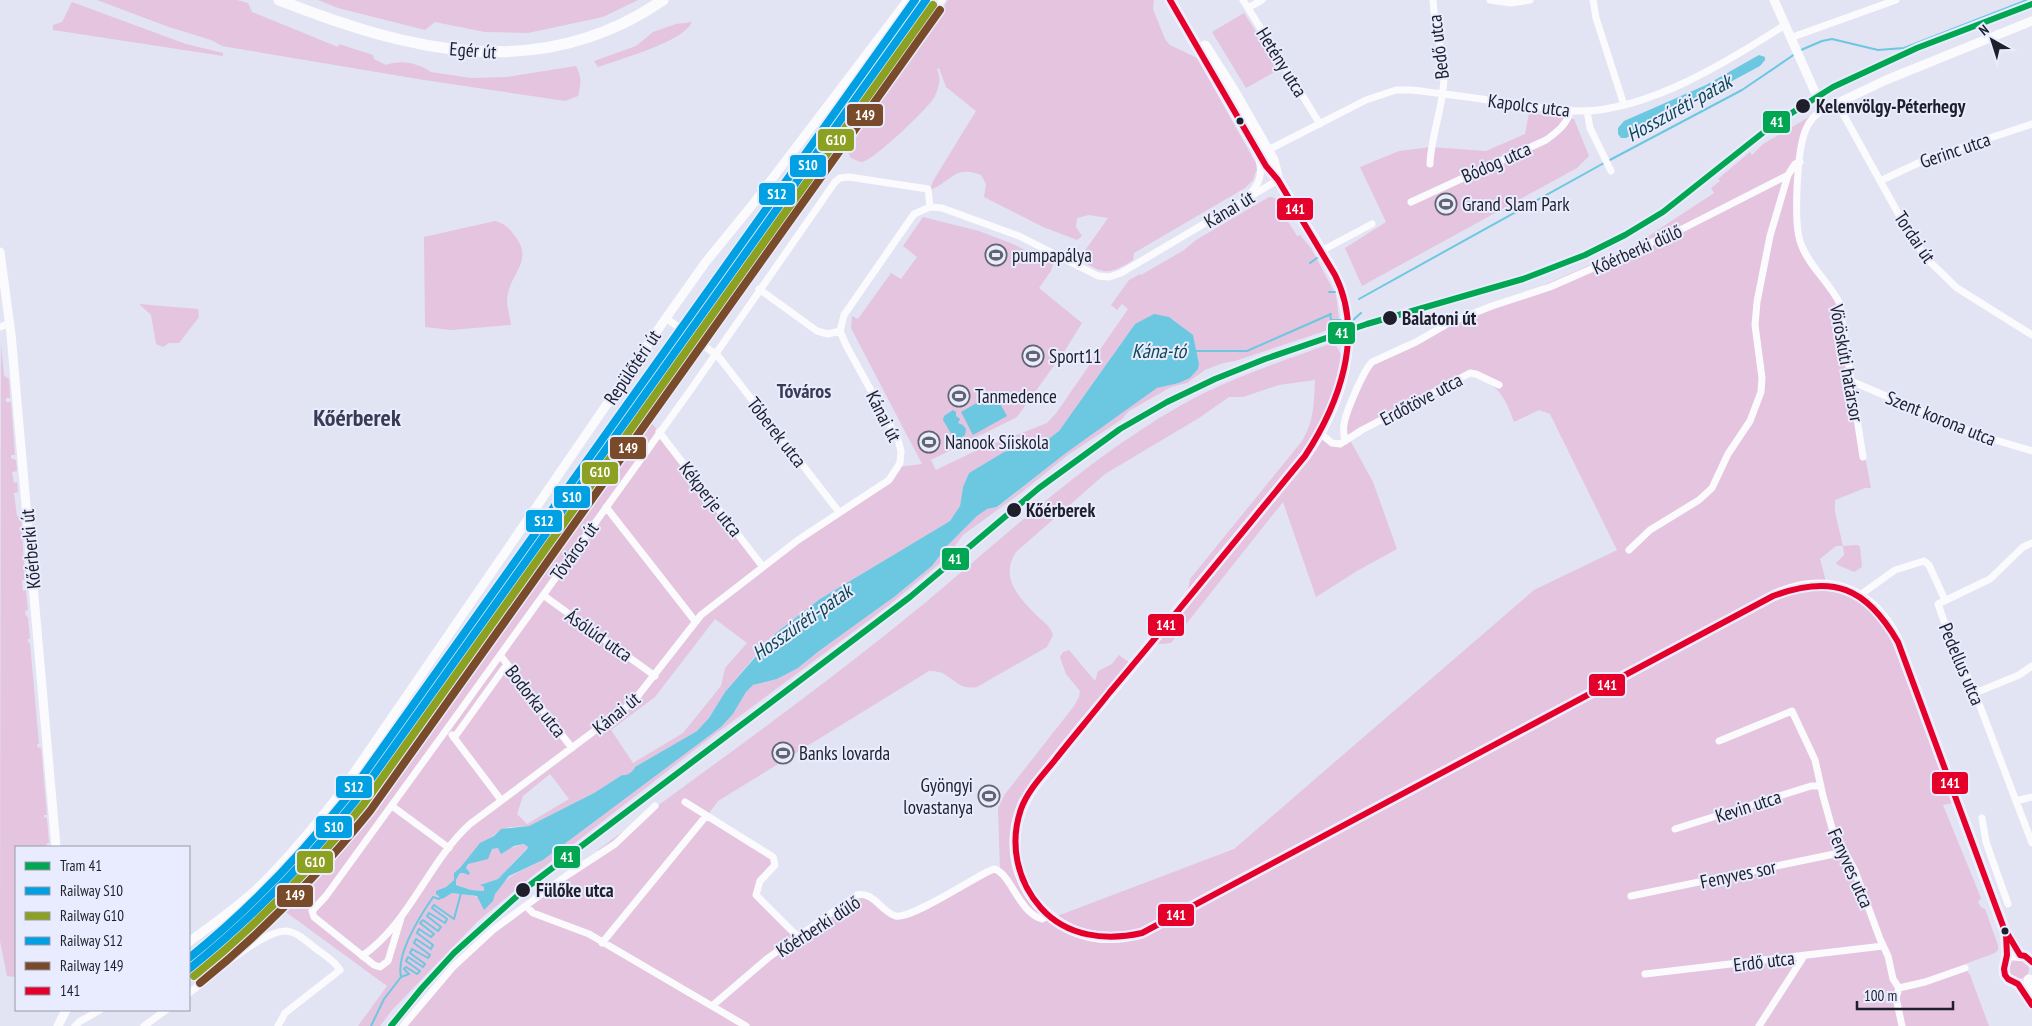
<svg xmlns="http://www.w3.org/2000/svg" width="2032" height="1026" font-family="'PT Sans Narrow',sans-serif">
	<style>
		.green { fill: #e4c4de; fill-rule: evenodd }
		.water { fill: #6cc7e1; fill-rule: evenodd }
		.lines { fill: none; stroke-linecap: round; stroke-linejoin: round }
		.stream { stroke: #6cc7e1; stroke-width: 2 }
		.minor { stroke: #fbfbfd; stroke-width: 7 }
		.tertiary { stroke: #fbfbfd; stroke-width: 9 }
		.primary { stroke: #fbfbfd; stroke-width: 11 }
		.bus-1-casing { stroke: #e9ecfe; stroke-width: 10 }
		.bus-1 { stroke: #e4002b; stroke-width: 6 }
		.rail-1-casing { stroke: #e9ecfe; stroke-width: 11 }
		.rail-2-casing { stroke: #e9ecfe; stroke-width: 11 }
		.rail-3-casing { stroke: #e9ecfe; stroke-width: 11 }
		.rail-4-casing { stroke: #e9ecfe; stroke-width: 11 }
		.rail-1 { stroke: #00a0e3; stroke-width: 8 }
		.rail-2 { stroke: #8ca022; stroke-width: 8 }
		.rail-3 { stroke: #00a0e3; stroke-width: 8 }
		.rail-4 { stroke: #7a4b2a; stroke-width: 8 }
		.tram-1-casing { stroke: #e9ecfe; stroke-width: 10 }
		.tram-1 { stroke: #00a651; stroke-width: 6 }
		.stop-dot { fill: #1e1f2a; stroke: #e9ecfe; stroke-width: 2 }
		.labels { text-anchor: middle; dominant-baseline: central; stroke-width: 4; stroke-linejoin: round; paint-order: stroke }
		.street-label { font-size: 19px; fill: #1e1f2a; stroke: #e9ecfe }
		.stop-label { font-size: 19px; font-weight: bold; fill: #1e1f2a; stroke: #e9ecfe; text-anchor: start }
		.poi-label { font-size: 19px; fill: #1e1f2a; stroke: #e9ecfe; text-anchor: start }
		.water-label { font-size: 20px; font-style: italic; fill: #104753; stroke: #e9ecfe }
		.neighbourhood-label { font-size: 20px; font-weight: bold; fill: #393b54; stroke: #e9ecfe }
		.district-label { font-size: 24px; font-weight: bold; fill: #393b54; stroke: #e9ecfe }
		.line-badge { stroke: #e9ecfe; stroke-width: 2 }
		.badge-label { font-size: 14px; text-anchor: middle; font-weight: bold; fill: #fff }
	</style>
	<rect width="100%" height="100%" fill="#e2e4f4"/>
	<!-- green -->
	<path class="green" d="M97,0H237L248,3L252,12L338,47L339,44L373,55L374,59L386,65C400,59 419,63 431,72L471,78L507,77L576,66C582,77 581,84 578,96L565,101L424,80L222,46L211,40L166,26Z
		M318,0H638L603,17L528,33L485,32L435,22L425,30L338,8Z
		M948,0H1154L1153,9L1165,39L1170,45L1197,58L1258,167V170L1256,171L1253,180L1245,188L1134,253L1133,260C1108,276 1103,274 1079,259L1108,218L1089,215L1077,218L1076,227L1082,236L1077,240L1043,227L984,197L986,184L981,175C954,165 953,181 930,190L933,181L976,111L946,87L939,68L937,70C942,78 938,89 935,96C930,107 873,161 862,162C859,162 854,159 851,158L843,143L928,25H932Z
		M72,2L186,44L223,53V56L53,30V25L62,22Z
		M1244,13L1280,69L1246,88L1212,32Z
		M692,22C683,42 623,58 601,66L598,67L594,61L636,46L653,32L676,24Z
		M1529,113L1574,119L1589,156L1577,168L1362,286L1345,248L1386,222L1360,167L1399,151L1431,147L1486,151L1525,134Z
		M1809,117L1811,120L1805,131L1796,201L1799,239L1834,292L1871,488H1865L1835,500V512L1843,546L1858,545L1860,547L1862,567L1854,572L1838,565L1836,563L1844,555L1843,546H1836L1820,559L1827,585L1881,613L1957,802L1943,805L1981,898L1978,902L1981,907L1985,909L1998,945V950L1995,953L1965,964V968L1970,975L1989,1026H403L476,945L600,852L598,850C697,776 798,705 894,628C995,548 1086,454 1202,394C1244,373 1289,359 1332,343L1336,345L1345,363L1321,434L1332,443L1345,441L1343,427L1367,366L1449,323L1508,301L1635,245L1714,193L1711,188L1720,181L1718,179L1750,152L1752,155L1763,144ZM1474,374C1500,388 1504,395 1514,422L1539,410L1550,414L1617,550L1534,590L1234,849L1052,918C1042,908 1029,898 1021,887C1004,862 1008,825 1019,799L1130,663L1119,655L1112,664L1098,671L1095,681L1069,650L1063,652L1060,657L1066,674L1080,691L1079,697L1074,706L1005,794L998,808L1000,870L987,872L900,916L862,894L797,936L756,895L765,876L776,860L707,816L718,801L929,671C953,670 953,691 977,687L1047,647L1053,635C1050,625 1042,621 1035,614C1017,595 1000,577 1016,552L1105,474L1199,418L1229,397H1243L1279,385L1315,380C1314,402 1314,422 1302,441L1190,579L1186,600L1149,645L1171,643L1283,502L1316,597L1357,571L1397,549L1373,482L1350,440Z
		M1269,197C1282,198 1282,208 1286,218C1289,224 1294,230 1297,236L1300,235L1311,248L1336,295L1340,326L1235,361L1223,363L1205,370L1187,383L1171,387L1129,411L1122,419L1068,455L1022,492L963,535L945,559L888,606L702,744L539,871L479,920L392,1010L380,1026H358L387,986L279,907L339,841L462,679L651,422L763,566L881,486L898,467L922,464L851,328L852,316L858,319L891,273L901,279L917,257L903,246L923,217L979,231L1013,244L1053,264L1051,271L1039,288L1082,323L1064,352L1017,417L931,460L936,470L973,452L1047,423L1057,412L1128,309L1122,304L1117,310L1111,305L1129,280L1140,274L1141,275L1184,250L1196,240ZM1135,324L1193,335L1199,364L1198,369L1190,378L1179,383L1157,388L1066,453L998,507L987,509L977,516L947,546L932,566L894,597L819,651L798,668L777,679L753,685L746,692L733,714L721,727L543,860C522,872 509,872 495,894L478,897L465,894L452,893L440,897L436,894L437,891L446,887L454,880L489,839L499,831L509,827L529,826L594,793L622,775C628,776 633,772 635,767L697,731L709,718L725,692L771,637L820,599L950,521L960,506L963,487L969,473L1004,452L1046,441L1059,431ZM715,619L747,643L725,668L721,686L683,733L633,763L611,730L655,697ZM550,774L569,799L527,824L517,814L523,796Z
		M495,221C504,223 509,228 514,235C534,259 513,271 508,293C505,303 510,315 511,325L451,330L425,327L424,237Z
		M139,304L198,309L199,317L179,343H169L163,347L156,344L151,315Z
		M1,344L4,376L9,379L10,398H6V402H11L15,455H11V458L16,460L17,471L12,472L14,483L17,482L18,492L14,493L17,516H21L25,580H22L23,591L26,590L28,610L25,611L26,616L28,617L30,639H28V642L30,643L39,744H37L38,748L41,747L47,815H44V817L47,818L49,843L46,844L47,847H16V977L7,976L0,941Z
		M524,844L528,847L502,875L498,879L481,885L484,887V891L471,890L456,885V880L460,873H469L466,868L468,864L475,861H481L492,849L498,848L505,850Z
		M2009 969a10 10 0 1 1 20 0a10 10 0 1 1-20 0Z"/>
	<!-- water -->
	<path class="water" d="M1759,55L1765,57V60L1760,66L1626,138H1621L1618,134V128L1624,121L1706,85Z
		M1154,314L1169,317L1193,335L1199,364L1198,369L1190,378L1179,383L1157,388L1066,453L997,507L987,509L977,516L947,546L932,566L894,597L819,651L798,668L777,679L753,685L746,692L733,714L721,727L543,860L509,876L495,894L493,901L484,910L477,896L452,893L442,899L436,894V891L446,887L454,880V873L460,868L480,843L494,836L501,829L529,826L594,793L622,775C627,776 633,772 635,767L697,731L709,718L725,692L776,633L820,599L950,521L960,506L963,487L969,473L1004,452L1046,441L1059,431L1135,324ZM524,844L528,847L527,849L498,879L480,885L484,887V891L471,890L456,885V880L460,873H464L468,875L470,873L466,868L468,864L488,859L492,849L498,848L501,854L514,846Z
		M994,393L1007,416L973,435L961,412Z
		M953,410L956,412V416L960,419L958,423L963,425L966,429L965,435L960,439L953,437L943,420L944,416Z"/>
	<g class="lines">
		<!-- stream -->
		<path class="stream" d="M1801,50L1822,41L1832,39L1878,50L1904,48L2027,0
			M1608,161L1742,90L1795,54
			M1310,263L1317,258
			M1329,292H1335
			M1359,299L1604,163
			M1330,314L1331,320H1341
			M1353,320L1361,313
			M1194,351H1247L1331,314
			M401,977L409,974L404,969L406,967L417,974L420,971L406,961L408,957L423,967L425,964L410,953L412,949L428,958L430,955L414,943L416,939L431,949L433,945L417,933L419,929L431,937L434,934L420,923L423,920L438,931L441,927L427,916L429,913L445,923L447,919L432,908L434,905L454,919L461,893
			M371,1026L384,999L401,977C396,954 420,916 433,897L439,899L442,896"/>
		<!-- minor -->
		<path class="minor" d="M1243,0L1320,124
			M1490,0L1511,3L1530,0
			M1593,0L1596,18L1624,105
			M1248,8L1262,0
			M1790,38L1896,0
			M916,41L942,0
			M1837,103L1909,233L1926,258L1957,288L2032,335
			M1823,110C1815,114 1810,120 1806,129C1797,149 1793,224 1801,244C1809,266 1828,281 1839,302L1863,457
			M1587,111L1590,128L1611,171
			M1266,151L1366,100L1396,90H1411C1447,94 1482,99 1517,104C1538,107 1559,111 1581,111C1648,111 1729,61 1785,25
			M1430,164C1431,134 1444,106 1444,76C1443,51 1434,26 1433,0
			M1880,181L1929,158L2032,124
			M1249,195C1259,184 1263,175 1259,160
			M1411,202L1546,140C1557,132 1568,124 1570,110
			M1321,251L1372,224
			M759,289L817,331L828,334L840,331
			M666,318L718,356L839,512
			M0,327L10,323
			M1851,381L1975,434L2032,451
			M659,432L763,567
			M1321,434L1332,443L1340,444L1362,430L1470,373L1476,374L1499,385
			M1345,441C1344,436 1343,430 1344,425C1345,413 1364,370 1372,362L1416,342L1449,323L1492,306L1550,287L1682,229L1788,175L1795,164L1800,162
			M606,507L695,621
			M2032,543L2023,547L1990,579L1938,604L1946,627L1975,693L2032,843
			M1629,550L1650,530L1699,500L1712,488L1728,454L1750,421L1761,392L1762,378L1755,325L1757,302L1770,236L1788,175
			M543,595L655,676
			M1860,595L1895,570L1924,561L1929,565L1945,600
			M500,655L572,748
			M1975,693L2019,675L2032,666
			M452,735L501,800
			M454,738L507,664
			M1719,741L1792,711L1815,760L1823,796L1832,828L1855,871L1880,939L1888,956L1893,979L1899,988L1896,998L1902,1026
			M2016,801L2032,797
			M685,802L773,857L775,865L760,881L756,895L797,936
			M392,806L449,848
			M1982,818L1986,842L2008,904
			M1675,829L1811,786H1821
			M1631,896L1844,852
			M526,906L533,913L589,934L746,1026
			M401,918L388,961L380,967L374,965L314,917L312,911L326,896L447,729L692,388L835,182L840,178L849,177L928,189L930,207
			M602,943L706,816
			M362,956C410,923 428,862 470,824L633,702L701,615L798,540L889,480L900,463L901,451L898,440L846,345L840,331L844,315L914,214L930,207L942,208L1019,236L1098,276L1109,277L1121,273L1278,180
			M1645,974L1883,946
			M1899,988L1925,982L1965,968
			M189,993C210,977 260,932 285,931C296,931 306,941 315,948C323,954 335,961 340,970L285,1013L278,1026
			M712,1006L768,958L857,895C874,891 881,912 896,916C911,919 971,880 987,872L994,869C1011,873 1018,912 1042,919L1048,915
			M75,1026L79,1022L100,1010
			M144,1026L166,1010
			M403,1026L453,967L493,930L566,876L615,844L655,806
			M1759,1026L1804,956"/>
		<!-- tertiary -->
		<path class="tertiary" d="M1774,0L1823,110L1886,80L2032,21
			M0,252L11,334L56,847
			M189,942C214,923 240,906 262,884C289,857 314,827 338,796L666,318L705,263L753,204L908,0
			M58,1026L66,1010"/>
		<!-- primary -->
		<path class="primary" d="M279,0C408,51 540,85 663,0
			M1170,0L1266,166L1278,180C1291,201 1303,222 1316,242C1324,257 1334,271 1340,286C1360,345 1339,408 1305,456C1240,535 1175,614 1110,693C1091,715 1073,737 1055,760C1042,776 1028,791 1021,810C1008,845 1017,885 1044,911C1071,937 1107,943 1142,933L1773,596C1827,572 1872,588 1898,642L2006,934L2020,955
			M1205,46L1233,90L1273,160L1277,176
			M2006,935L2007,955L2004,969L2005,975L2008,979L2018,984L2031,1003
			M2014,955L2025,956L2032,962
			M2029,980L2031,1001"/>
		<!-- bus-1 casing -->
		<g class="bus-1-casing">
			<path id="bus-1" d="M1170,0L1266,166L1278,180L1335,275C1365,335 1339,404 1305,456C1240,535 1176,614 1110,692C1092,715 1073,737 1055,760C1043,775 1028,790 1021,809C1009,844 1017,881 1041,908C1067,937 1106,941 1142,933L1773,596C1833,574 1866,587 1898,642L2006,934L2007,955L2004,969L2005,975L2008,979L2018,984L2032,1005
				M2004,928L2020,955L2025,956L2032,962"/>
		</g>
		<!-- bus-1 -->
		<use href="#bus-1" class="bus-1"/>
		<!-- rail-1 casing -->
		<g class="rail-1-casing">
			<path id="rail-1" d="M189,969C251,919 306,863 356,800L926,0"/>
		</g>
		<!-- rail-2 casing -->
		<g class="rail-2-casing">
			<path id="rail-2" d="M194,976C257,925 312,869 363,805L933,5"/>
		</g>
		<!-- rail-3 casing -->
		<g class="rail-3-casing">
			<path id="rail-3" d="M189,958C249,910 301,855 349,795L915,0"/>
		</g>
		<!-- rail-4 casing -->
		<g class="rail-4-casing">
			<path id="rail-4" d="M200,983C263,932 319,874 370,811L940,10"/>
		</g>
		<!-- rail-1 -->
		<use href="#rail-1" class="rail-1"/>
		<!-- rail-2 -->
		<use href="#rail-2" class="rail-2"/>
		<!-- rail-3 -->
		<use href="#rail-3" class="rail-3"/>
		<!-- rail-4 -->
		<use href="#rail-4" class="rail-4"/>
		<!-- tram-1 casing -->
		<g class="tram-1-casing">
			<path id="tram-1" d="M391,1026L422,988L454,953L526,888L910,597L1039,488L1120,429L1167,402L1215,379L1265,359L1367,324L1523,279L1585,255L1625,235L1663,212L1774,124L1833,87L1917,48L2032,4"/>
		</g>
		<!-- tram-1 -->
		<use href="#tram-1" class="tram-1"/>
	</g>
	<!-- icons -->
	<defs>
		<g id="stadium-ring" transform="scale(1.125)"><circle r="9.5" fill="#e9ecfe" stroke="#636471" stroke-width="1.5"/><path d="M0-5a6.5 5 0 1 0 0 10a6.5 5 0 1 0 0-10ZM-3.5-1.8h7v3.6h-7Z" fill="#636471"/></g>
	</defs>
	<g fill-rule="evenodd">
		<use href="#stadium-ring" x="1446" y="204"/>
		<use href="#stadium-ring" x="996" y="255"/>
		<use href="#stadium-ring" x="1033" y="356"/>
		<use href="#stadium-ring" x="959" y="396"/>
		<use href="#stadium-ring" x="929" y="442"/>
		<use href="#stadium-ring" x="783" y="753"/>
		<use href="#stadium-ring" x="989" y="796"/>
	</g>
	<!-- markers -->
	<g class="stop-dot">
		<circle cx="1803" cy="106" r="8"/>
		<circle cx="1240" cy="121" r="4.5"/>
		<circle cx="1390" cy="318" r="8"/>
		<circle cx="1014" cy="510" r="8"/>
		<circle cx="523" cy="890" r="8"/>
		<circle cx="2005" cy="931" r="4.5"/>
	</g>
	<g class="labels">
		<!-- street labels -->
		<g class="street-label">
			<text transform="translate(1438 47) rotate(-97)">Bedő utca</text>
			<text transform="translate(473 50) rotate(4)">Egér út</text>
			<text transform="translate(1282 62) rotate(58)">Hetény utca</text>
			<text transform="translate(1529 105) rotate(7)">Kapolcs utca</text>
			<text transform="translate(1955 150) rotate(-19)">Gerinc utca</text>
			<text transform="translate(1496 162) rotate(-24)">Bódog utca</text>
			<text transform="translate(1229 209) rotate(-31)">Kánai út</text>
			<text transform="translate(1915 237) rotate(56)">Tordai út</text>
			<text transform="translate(1637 249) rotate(-24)">Kőérberki dűlő</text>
			<text transform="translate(1847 363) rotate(80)">Vöröskúti határsor</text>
			<text transform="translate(632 367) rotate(-56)">Repülőtéri út</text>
			<text transform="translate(1421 399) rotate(-28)">Erdőtöve utca</text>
			<text transform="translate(884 416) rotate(63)">Kánai út</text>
			<text transform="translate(1941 418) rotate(22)">Szent korona utca</text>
			<text transform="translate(777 432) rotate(52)">Tóberek utca</text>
			<text transform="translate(711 499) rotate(52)">Kékperje utca</text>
			<text transform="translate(30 549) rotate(-95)">Kőérberki út</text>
			<text transform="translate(574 551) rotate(-54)">Tóváros út</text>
			<text transform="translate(599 635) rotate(35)">Ásólúd utca</text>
			<text transform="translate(1962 664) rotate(67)">Pedellus utca</text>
			<text transform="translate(536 701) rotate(52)">Bodorka utca</text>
			<text transform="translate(616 713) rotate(-39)">Kánai út</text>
			<text transform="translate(1748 806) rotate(-18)">Kevin utca</text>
			<text transform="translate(1851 868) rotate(66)">Fenyves utca</text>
			<text transform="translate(1738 874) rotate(-12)">Fenyves sor</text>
			<text transform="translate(818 926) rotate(-33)">Kőérberki dűlő</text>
			<text transform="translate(1764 961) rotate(-7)">Erdő utca</text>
		</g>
		<!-- stop labels -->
		<g class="stop-label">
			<text x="1816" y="106">Kelenvölgy-Péterhegy</text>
			<text x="1402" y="318">Balatoni út</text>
			<text x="1026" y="510">Kőérberek</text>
			<text x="536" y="890">Fülőke utca</text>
		</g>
		<!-- poi labels -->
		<g class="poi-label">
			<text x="1462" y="204">Grand Slam Park</text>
			<text x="1012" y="255">pumpapálya</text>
			<text x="1049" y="356">Sport11</text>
			<text x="975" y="396">Tanmedence</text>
			<text x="945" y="442">Nanook Síiskola</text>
			<text x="799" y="753">Banks lovarda</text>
			<text x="973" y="785" text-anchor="end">Gyöngyi<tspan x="973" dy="22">lovastanya</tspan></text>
		</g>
		<!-- water labels -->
		<g class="water-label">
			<text transform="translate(1679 108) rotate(-29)">Hosszúréti-patak</text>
			<text x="1159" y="351">Kána-tó</text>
			<text transform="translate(802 622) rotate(-35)">Hosszúréti-patak</text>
		</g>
		<!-- neighbourhood labels -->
		<g class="neighbourhood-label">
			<text x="804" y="391">Tóváros</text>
		</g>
		<!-- district labels -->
		<g class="district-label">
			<text x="357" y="417">Kőérberek</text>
		</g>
	</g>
	<g class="line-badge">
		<rect x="846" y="103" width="38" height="24" rx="5" fill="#7a4b2a"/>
		<rect x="1762" y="110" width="29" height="24" rx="5" fill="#00a651"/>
		<rect x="817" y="128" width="38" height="24" rx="5" fill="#8ca022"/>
		<rect x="789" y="154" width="38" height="24" rx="5" fill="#00a0e3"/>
		<rect x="758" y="182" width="38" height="24" rx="5" fill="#00a0e3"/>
		<rect x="1276" y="197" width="38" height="24" rx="5" fill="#e4002b"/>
		<rect x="1327" y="321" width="29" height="24" rx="5" fill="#00a651"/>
		<rect x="609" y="436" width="38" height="24" rx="5" fill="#7a4b2a"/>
		<rect x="581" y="461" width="38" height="24" rx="5" fill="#8ca022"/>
		<rect x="553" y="485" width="38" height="24" rx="5" fill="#00a0e3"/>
		<rect x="525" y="509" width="38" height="24" rx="5" fill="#00a0e3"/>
		<rect x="941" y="547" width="29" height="24" rx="5" fill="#00a651"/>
		<rect x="1147" y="613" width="38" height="24" rx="5" fill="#e4002b"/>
		<rect x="1588" y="673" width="38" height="24" rx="5" fill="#e4002b"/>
		<rect x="1931" y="771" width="38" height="24" rx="5" fill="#e4002b"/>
		<rect x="335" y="775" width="38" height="24" rx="5" fill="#00a0e3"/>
		<rect x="315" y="815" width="38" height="24" rx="5" fill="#00a0e3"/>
		<rect x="553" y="845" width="28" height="24" rx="5" fill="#00a651"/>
		<rect x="296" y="850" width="38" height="24" rx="5" fill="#8ca022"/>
		<rect x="276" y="884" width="38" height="24" rx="5" fill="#7a4b2a"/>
		<rect x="1157" y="903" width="38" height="24" rx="5" fill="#e4002b"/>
	</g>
	<g class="badge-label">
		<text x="865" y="120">149</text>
		<text x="1777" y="127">41</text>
		<text x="836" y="145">G10</text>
		<text x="808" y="170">S10</text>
		<text x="777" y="199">S12</text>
		<text x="1295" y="214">141</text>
		<text x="1342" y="338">41</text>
		<text x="628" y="453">149</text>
		<text x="600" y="477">G10</text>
		<text x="572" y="502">S10</text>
		<text x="544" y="526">S12</text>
		<text x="955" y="564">41</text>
		<text x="1166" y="630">141</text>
		<text x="1607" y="690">141</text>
		<text x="1950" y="788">141</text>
		<text x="354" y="792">S12</text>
		<text x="334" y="832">S10</text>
		<text x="567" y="862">41</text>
		<text x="315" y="867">G10</text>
		<text x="295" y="900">149</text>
		<text x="1176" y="920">141</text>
	</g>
	<!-- legend -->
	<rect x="15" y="846" width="175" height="165" fill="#e9ecfe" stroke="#989aa9"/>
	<rect x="25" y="862" width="25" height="8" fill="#00a651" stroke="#989aa9"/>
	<text x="60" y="871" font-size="15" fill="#1e1f2a">Tram 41</text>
	<rect x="25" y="887" width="25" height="8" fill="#00a0e3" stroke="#989aa9"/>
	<text x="60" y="896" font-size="15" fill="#1e1f2a">Railway S10</text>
	<rect x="25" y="912" width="25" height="8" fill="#8ca022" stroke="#989aa9"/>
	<text x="60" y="921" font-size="15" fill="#1e1f2a">Railway G10</text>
	<rect x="25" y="937" width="25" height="8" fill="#00a0e3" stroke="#989aa9"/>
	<text x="60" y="946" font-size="15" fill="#1e1f2a">Railway S12</text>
	<rect x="25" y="962" width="25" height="8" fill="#7a4b2a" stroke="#989aa9"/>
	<text x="60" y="971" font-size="15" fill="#1e1f2a">Railway 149</text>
	<rect x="25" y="987" width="25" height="8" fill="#e4002b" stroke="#989aa9"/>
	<text x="60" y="996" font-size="15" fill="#1e1f2a">141</text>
	<!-- north arrow -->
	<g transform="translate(1992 40) rotate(321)" stroke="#e9ecfe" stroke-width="4" paint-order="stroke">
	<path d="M0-4L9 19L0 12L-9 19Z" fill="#1e1f2a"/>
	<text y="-8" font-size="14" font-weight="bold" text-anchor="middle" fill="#1e1f2a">N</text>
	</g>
	<!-- scale -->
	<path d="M1857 1001v8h96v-8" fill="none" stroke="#1e1f2a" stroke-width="2.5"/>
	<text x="1864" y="1001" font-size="15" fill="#1e1f2a" stroke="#e9ecfe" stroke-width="4" paint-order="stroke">100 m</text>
</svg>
